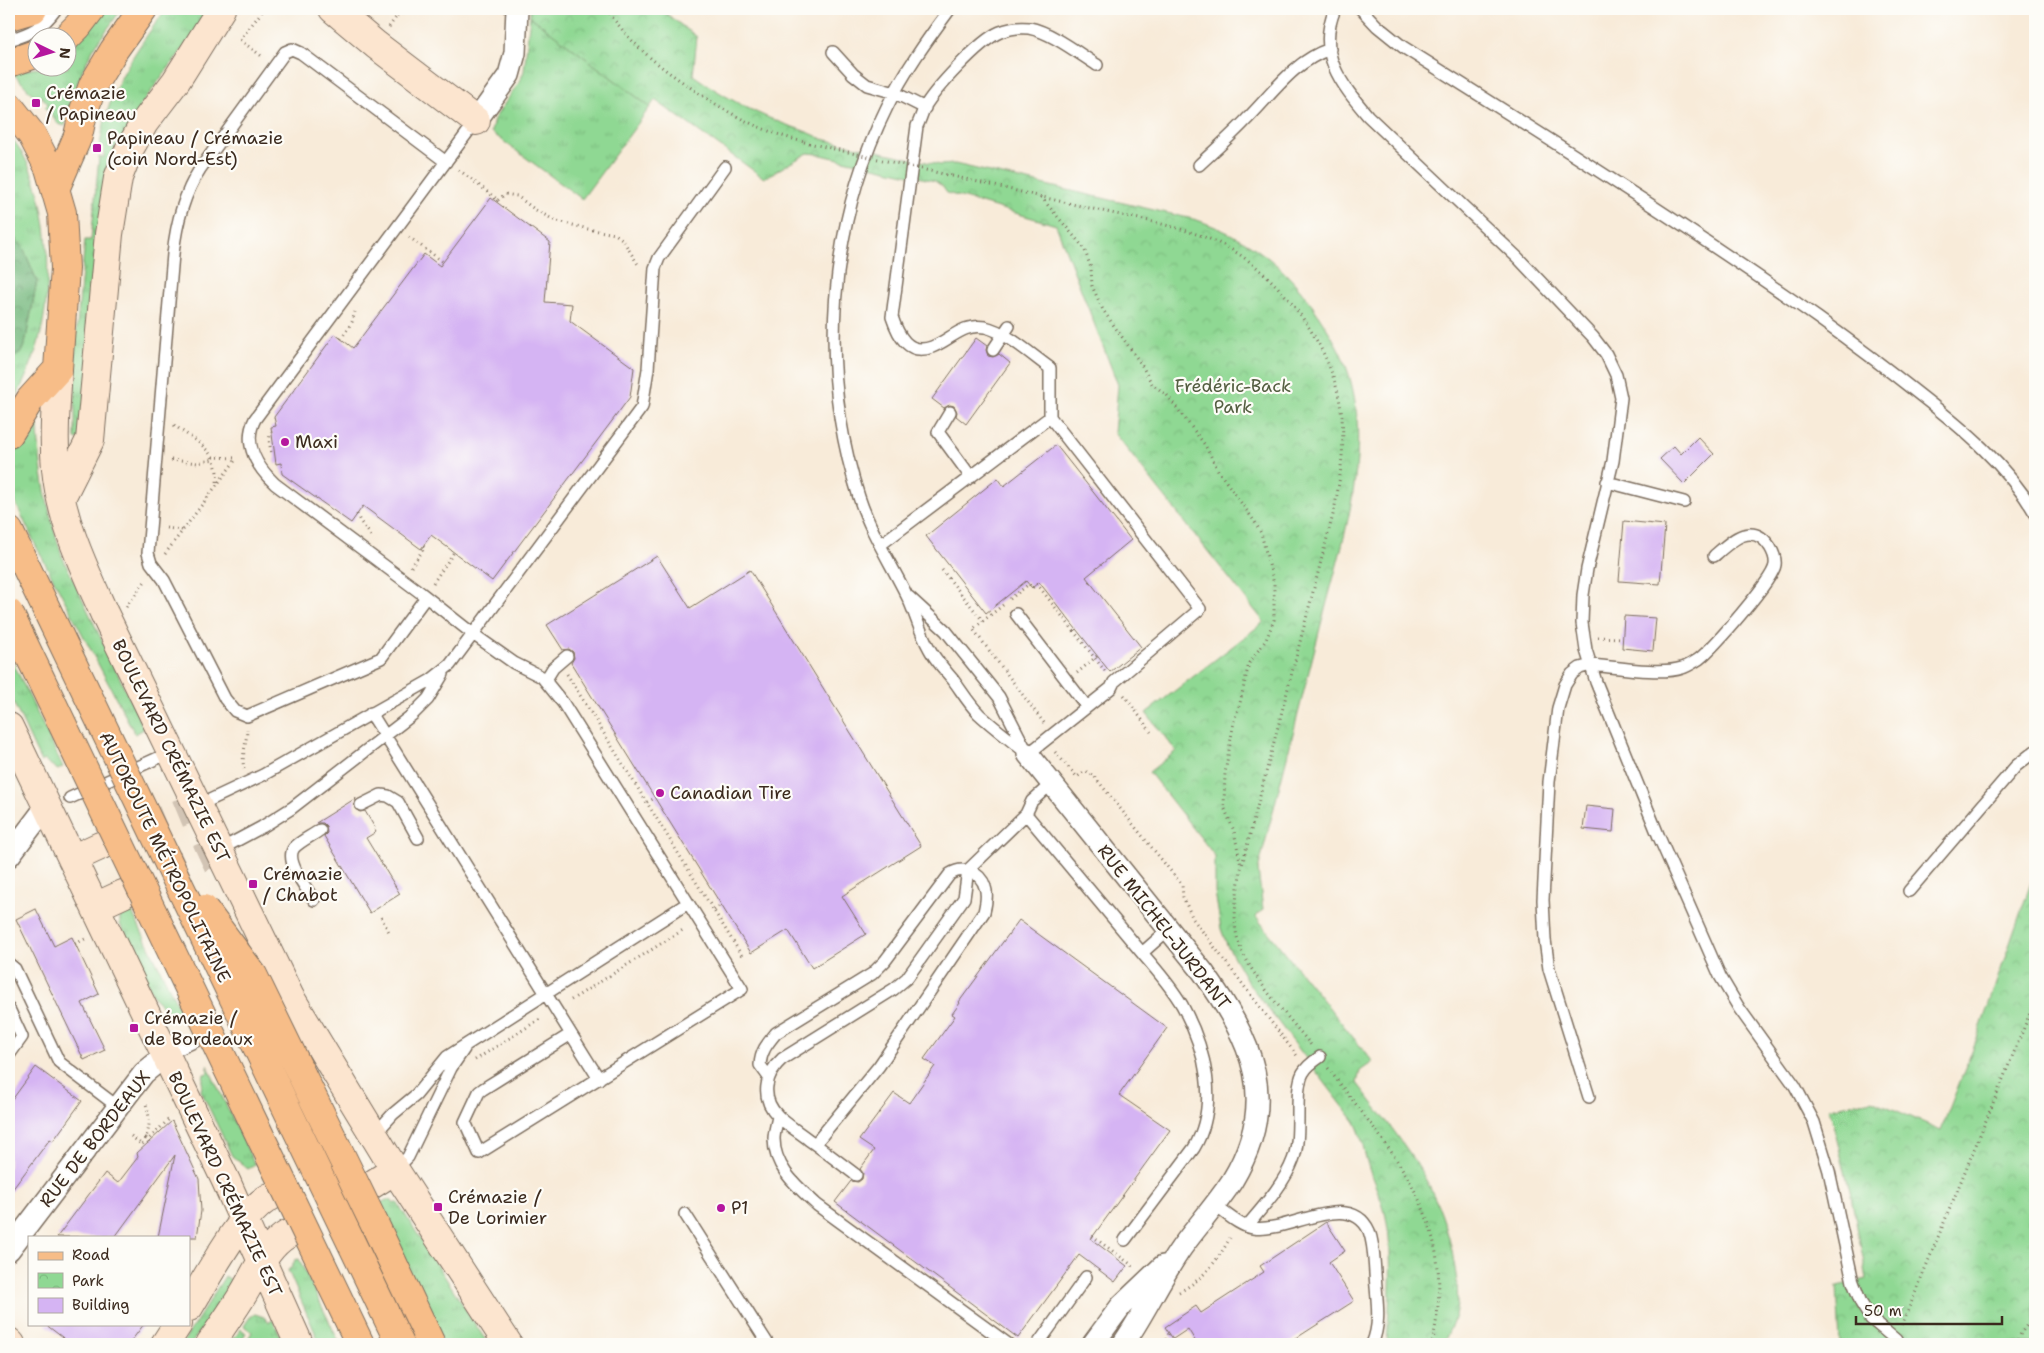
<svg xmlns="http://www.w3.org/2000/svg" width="2044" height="1353" font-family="'Shantell Sans',sans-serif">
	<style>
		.grass { fill: url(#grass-tufts); stroke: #658158 }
		.forest { fill: url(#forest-crowns); stroke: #57714e }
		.park { fill: url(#park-crowns); stroke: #658158 }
		.building { fill: #d5b4f3 }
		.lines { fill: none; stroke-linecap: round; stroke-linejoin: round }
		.secondary-tunnel { stroke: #d2c4b4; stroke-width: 28; stroke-dasharray: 28 14; stroke-linecap: butt }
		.lane-casing { stroke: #7d6e5f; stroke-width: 14 }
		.street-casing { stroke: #7d6e5f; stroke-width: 24 }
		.secondary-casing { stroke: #7d6e5f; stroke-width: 30 }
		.primary-casing { stroke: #7d6e5f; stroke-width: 30 }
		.highway-casing { stroke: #7d6e5f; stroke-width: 30 }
		.path { stroke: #7d6e5f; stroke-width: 3; stroke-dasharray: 1 4; stroke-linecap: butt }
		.lane { stroke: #fff; stroke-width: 11 }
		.street { stroke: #fff; stroke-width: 21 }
		.secondary { stroke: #fce5cf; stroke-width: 28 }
		.primary { stroke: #f7bd88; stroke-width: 28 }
		.highway { stroke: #f7bd88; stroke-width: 28 }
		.highway-bridge-casing { stroke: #7d6e5f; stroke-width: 30; stroke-linecap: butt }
		.path-bridge { stroke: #7d6e5f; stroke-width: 3; stroke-dasharray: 1 4; stroke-linecap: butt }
		.highway-bridge { stroke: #f7bd88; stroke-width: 28 }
		.poi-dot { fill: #b5179e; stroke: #fdfcf7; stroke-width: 2 }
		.labels { text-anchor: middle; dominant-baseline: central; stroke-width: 4.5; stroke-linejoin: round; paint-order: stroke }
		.poi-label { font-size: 18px; fill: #3b2a1e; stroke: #fdfcf7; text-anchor: start }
		.park-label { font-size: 18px; fill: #545e41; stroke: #fdfcf7 }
		.street-label { font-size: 18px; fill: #3b2a1e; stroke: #fdfcf7 }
	</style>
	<defs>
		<pattern id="grass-tufts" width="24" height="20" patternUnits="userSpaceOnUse" patternTransform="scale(1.25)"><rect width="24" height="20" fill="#8fd893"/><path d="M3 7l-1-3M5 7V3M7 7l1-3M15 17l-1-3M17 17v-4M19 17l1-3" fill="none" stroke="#7cba7e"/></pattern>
		<pattern id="forest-crowns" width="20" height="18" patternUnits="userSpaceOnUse" patternTransform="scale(1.25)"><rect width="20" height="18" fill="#73b87d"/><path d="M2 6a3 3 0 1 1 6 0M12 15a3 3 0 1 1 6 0" fill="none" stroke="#609666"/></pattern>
		<pattern id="park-crowns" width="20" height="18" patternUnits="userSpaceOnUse" patternTransform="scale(1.25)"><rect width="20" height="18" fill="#8fd893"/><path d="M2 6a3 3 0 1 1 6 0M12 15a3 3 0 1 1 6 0" fill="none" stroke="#7cba7e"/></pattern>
	</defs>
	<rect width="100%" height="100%" fill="#fdfcf7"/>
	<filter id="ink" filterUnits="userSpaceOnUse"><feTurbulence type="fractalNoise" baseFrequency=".02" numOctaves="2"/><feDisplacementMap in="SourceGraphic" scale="10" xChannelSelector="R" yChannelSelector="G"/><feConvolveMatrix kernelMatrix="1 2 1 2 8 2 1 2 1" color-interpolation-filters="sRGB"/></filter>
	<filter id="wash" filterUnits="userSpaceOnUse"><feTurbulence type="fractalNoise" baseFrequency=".0096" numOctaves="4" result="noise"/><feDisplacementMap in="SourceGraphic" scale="20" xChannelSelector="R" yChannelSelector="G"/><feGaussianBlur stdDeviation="1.12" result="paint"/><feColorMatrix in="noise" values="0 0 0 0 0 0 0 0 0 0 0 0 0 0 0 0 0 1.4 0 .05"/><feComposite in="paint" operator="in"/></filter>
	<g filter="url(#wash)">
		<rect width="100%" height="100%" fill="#f8ebd9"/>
		<!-- grass -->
		<path class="grass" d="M106,9H121C113,23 101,36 93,50C79,74 71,100 65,126L58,124L45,107L48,104L41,96L37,99L12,72L38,68H68V49Z
			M166,9H213L140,106L79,439H75V347L85,240H91L99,157H104V147L100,146C107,90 134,53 166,9Z
			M530,16L650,107L582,199L491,132L494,119L520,81L524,71Z
			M9,135C52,182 55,285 38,344C31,367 21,389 9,410V360L20,354L25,344L37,281L12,234L9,232Z
			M34,424L38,425C39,470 48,513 62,556L144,729L135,734L36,546L9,489V460L26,437Z
			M9,654L63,767L58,770L44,760L41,762L9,693Z
			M131,910L184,1018L177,1014L174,1016L155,999L120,924V917Z
			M207,1065L255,1165L248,1169L232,1156L201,1091L204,1074L208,1073Z
			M386,1200H391L394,1204L397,1202L488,1344H443L377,1205Z
			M299,1259L340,1344H320L288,1270L292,1267L295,1260Z
			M225,1276L234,1282L191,1344H182Z
			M255,1314L264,1317L269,1322L273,1320L284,1344H230L241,1329L246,1333L242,1339L246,1342L252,1332L244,1326L250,1317Z"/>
		<!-- forest -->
		<path class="forest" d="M9,232L23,247L37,281L25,344L20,354L9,360Z"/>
		<!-- park -->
		<path class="park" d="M530,9H660L697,37L693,75C720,94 748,110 779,122C794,128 808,131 822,139L940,165L955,164L1197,220C1249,238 1287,266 1317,313C1328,330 1339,347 1346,366C1377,451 1339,552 1318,636C1298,714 1278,792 1258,870L1263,909L1256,917L1373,1062L1360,1071L1357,1083C1400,1139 1437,1180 1452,1251C1455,1269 1459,1286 1457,1304C1456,1319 1448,1331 1444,1344H1387C1389,1302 1394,1258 1386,1217C1382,1198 1372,1181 1367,1162C1363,1148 1362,1135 1355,1122L1249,984L1227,945L1221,929L1215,892V856L1149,772L1176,751L1146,713L1264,622L1114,433L1118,385L1056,225L947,193L942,186L935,181L817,154L808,153L764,178L655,100L650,107L530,16Z
			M2035,871V1344H1840L1837,1286L1867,1279L1851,1196L1829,1108L1872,1100L1941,1130L1977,1038Z"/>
		<g id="blocks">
			<!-- building -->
			<path class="building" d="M491,198L550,242L545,302L572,304L570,321L634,368L630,397L492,581L431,535L421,549L363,506L351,523L282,474L281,463L276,464L271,427L276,426L274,417L335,334L353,348L424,254L440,266Z
				M976,338L987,346L986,350L988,356L993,357L999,354L1010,363L966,424L956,416L957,412L954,406L950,405L944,408L932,399Z
				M1698,437L1714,454L1684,484L1660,459L1674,446L1681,454Z
				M1056,445L1131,540L1086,577L1141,647L1110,672L1039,582L1032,588L1026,581L986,613L926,536L998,478L1004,486Z
				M1624,521L1665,525L1660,584L1619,581Z
				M657,556L690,608L750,570L921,846L842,896L866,934L812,968L788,930L751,953L571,663L574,658L573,652L569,649L563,650L547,625Z
				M1624,616L1656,618L1653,651L1622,648Z
				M356,798L354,804L355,809L360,812L365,811L375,828L374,829L376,832L366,838L400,894L370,913L324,836L327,833L326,826L323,823H316Z
				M1586,806L1615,809L1613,832L1583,829Z
				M36,909L54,946L72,937L99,994L82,1003L105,1050L84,1060L16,919Z
				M1019,920L1167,1028L1119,1095L1170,1130L1091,1239L1127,1266L1115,1282L1079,1255L1018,1338L835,1202L851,1181L858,1182L862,1179L863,1173L860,1169L874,1150L859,1140L894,1093L909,1103L935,1066L924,1059L955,1016L952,1014L960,1003L959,1002Z
				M36,1067L82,1101L53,1141L50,1139L9,1194V1104Z
				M172,1121L199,1179L201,1211L197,1237H158L175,1155L115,1237H57L105,1173L118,1183L138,1157L137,1153Z
				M1326,1222L1345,1251L1329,1262L1354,1301L1287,1344H1197L1188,1329L1173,1339L1165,1327L1196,1306L1201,1313L1264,1272L1260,1266Z
				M45,1324H144L129,1344H71Z"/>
		</g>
	</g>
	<g filter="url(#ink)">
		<use href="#blocks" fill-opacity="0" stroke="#7d6e5f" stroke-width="1"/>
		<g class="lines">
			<!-- secondary-tunnel -->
			<path class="secondary-tunnel" d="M100,846L187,810
				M123,894L209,854
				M270,1197L353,1157
				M288,1234L353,1196"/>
			<!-- lane casing -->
			<g class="lane-casing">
				<path id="lane" d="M950,9C927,40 904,72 887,107C828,226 818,371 859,497C870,531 890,562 906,594C915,611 919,631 929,648C935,660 946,671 954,681C962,692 970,705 979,714C994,728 1012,741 1028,754
					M1335,9C1316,53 1341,84 1368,116L1518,258L1593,337L1606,354L1616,375L1621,398L1613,461L1587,569L1583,595L1582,623L1586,650L1596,682L1659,837L1720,976L1739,1008L1795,1086L1814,1122L1829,1171L1853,1282L1861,1303L1871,1319L1896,1340
					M1361,9L1377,26L1403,47C1543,135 1683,223 1818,318C1853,343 1886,368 1920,395C1962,428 2007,465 2035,513
					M9,40C32,33 42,28 56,9
					M833,52L853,74L867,85L895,93L925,108
					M476,121L255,419C242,444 258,468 275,484L421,593L473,634L514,663L542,677L563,703L742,989L479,1153L465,1122L479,1092L483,1089L571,1034
					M1199,165C1215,150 1232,135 1247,119C1273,93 1294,61 1330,49
					M993,350L1009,326
					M950,412L938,432L971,477
					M1050,417V368C1033,356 1005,331 985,327C962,323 951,340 932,347C908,356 898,335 892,317L917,126C920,120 922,114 924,108C935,89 979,41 1000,32C1010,28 1019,27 1029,28C1051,32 1078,53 1097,65
					M1607,482L1684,502
					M880,545L1050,417L1200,609L1114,682L1111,688L1028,754
					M426,597L381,658L247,716L235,711L225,699L164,580L151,563L148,553L173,254C176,225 184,194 200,169L285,52L292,49L301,53L446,162
					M909,597L946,631L999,697L1026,750
					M1016,614L1087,707
					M545,681L553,668L567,656
					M371,713L599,1079
					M70,798L171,752
					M361,805L381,795L388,796L398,802L418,838
					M197,806L263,775L431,680L450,665L642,407L648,369L655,268L659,258L725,167
					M1026,814L1142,953
					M219,850L262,827L292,808L412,715L428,699L443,674
					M1909,891L2016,766L2035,751
					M314,900C307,889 284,861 294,848C300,841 312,836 320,830
					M9,964L15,969L59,1062L118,1107
					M9,1009L22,1037L9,1055
					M166,1055L196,1041
					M768,1076L760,1065C761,1051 767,1044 776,1033L872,974L885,961L950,874C963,866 980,871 985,887C988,895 986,904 984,912L879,1066L815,1144
					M1589,1097L1549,969L1545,940L1543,900L1549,782L1558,708L1565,685L1572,674L1580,668L1591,665C1615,667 1661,675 1682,668C1687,667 1694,662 1699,659C1713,648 1773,580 1775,565C1776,558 1773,552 1770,547C1752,520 1731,541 1714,556
					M778,1116C777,1123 774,1132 774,1139C774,1168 798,1187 817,1205L1008,1344
					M374,1135L393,1114L416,1095L447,1057L688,903
					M395,1170L408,1157L451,1068L464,1049
					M856,1175C840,1163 825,1151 809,1140C799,1132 787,1125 778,1116C760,1098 765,1074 782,1059L894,989L907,978L964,898L968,870L1026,814L1032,801L1052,783
					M1214,1205C1226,1213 1239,1226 1253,1228C1287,1234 1350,1188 1369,1231C1374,1244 1374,1259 1375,1273C1376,1296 1382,1322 1372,1344
					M685,1214L768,1344
					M1247,1226C1263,1207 1284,1184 1293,1160C1303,1135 1293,1091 1303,1073C1307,1066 1314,1061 1320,1057
					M1125,1240L1194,1148C1220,1104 1205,1048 1182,1005C1171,986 1156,969 1142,953L1168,930
					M1038,1344L1086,1277"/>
			</g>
			<!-- street casing -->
			<g class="street-casing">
				<path id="street" d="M476,121L509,75L515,53L517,9
					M1028,754L1203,972C1252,1041 1281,1100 1232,1181C1217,1204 1198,1225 1182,1247C1160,1278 1145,1313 1123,1344
					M9,856L46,807
					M9,1250L144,1073L166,1055
					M1093,1344L1121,1306L1163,1266"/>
			</g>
			<!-- secondary casing -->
			<g class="secondary-casing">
				<path id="secondary" d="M333,9L376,45L476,121
					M58,369C56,402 53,435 56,469C61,520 83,566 104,613L290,997L395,1170L508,1344
					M61,498L90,440L109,234L118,178L129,150L144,123L176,81L221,9
					M9,727L226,1181L299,1344
					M72,859L100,846
					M95,907L123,894
					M368,1187L395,1170
					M189,1307C207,1278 241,1212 270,1197
					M9,1342L11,1344
					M165,1344L178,1324
					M210,1344C221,1328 232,1312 242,1296C256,1274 265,1247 288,1234"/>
			</g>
			<!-- primary casing -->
			<g class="primary-casing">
				<path id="primary" d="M9,16L33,9
					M66,38L78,26L91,9
					M9,63L38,53
					M9,106L32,135L49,168L62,213L65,268L58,369L30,400L9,434
					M56,187L78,136L83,113L93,85L114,50L143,9"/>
			</g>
			<!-- highway casing -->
			<g class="highway-casing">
				<path id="highway" d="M9,531L17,548
					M374,1223L431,1344"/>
			</g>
			<!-- path -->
			<path class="path" d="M387,9L392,13L394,10
				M607,9C627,40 653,62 684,83C724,111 756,130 804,142
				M397,16L401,15L406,9
				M389,27L397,16L392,13
				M243,36L264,9
				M240,40L263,57
				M459,170L498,200L496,202
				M952,176C1005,188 1058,201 1111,213C1149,221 1188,228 1223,245C1277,272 1327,340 1339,398C1347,436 1341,474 1334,511L1241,869C1238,889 1233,910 1236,931C1240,966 1288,1016 1311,1045
				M1041,197L1084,248L1091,268L1092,286L1103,310L1141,364L1152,384L1167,395L1205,445L1219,472L1255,522L1261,533L1274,584V620L1266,640L1249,663L1240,703L1234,721L1225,773L1224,807L1234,831L1241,866
				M498,200L505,194L517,196L534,209L554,220L588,229L615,234L622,239L639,266
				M409,237L443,262
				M341,339L352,322L355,312
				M174,425C197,443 220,450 217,484
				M271,452L269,440L271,431
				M213,457L236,458
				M171,460L198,463L214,459
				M357,514C359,523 367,528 371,536
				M166,528L182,530
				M165,554L237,458
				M411,567L425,547L423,546
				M942,570L983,621
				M433,583L454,552
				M1010,599L1029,584L1032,588L1037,584L1105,671
				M1003,605L973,629L1044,723
				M126,607L146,580
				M1598,637L1622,638
				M1077,673L1097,656
				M567,674L742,956
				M1124,695L1151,732
				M1055,752L1077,777L1085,771L1094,776L1182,885L1183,897L1193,919L1298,1057
				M244,769C241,757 247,742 247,729
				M647,802L655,798
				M714,910L721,905
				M381,917L389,932
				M75,944L85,939
				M571,1000L683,930
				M475,1060L540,1019
				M1328,1068C1397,1160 1460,1220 1432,1344
				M131,1136L142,1145C150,1132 151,1119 146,1104
				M149,1143L146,1138L149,1139L170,1118
				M1092,1236L1133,1266
				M1179,1292C1203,1280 1217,1261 1230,1238
				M1902,1325L2035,1001
				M125,1344L126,1343
				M1164,1344L1169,1333
				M2016,1344L2021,1333L2035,1314"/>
			<!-- lane -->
			<use href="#lane" class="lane"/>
			<!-- street -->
			<use href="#street" class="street"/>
			<!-- secondary -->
			<use href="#secondary" class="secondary"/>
			<!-- primary -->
			<use href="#primary" class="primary"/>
			<!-- highway -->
			<use href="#highway" class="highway"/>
			<!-- highway-bridge casing -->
			<g class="highway-bridge-casing">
				<path id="highway-bridge" d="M17,548L400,1344
					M9,613L360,1344
					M204,909L253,975L374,1223"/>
			</g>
			<!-- path-bridge -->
			<path class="path-bridge" d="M804,142L952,176"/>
			<!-- highway-bridge -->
			<use href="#highway-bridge" class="highway-bridge"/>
		</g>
	</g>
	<!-- markers -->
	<g class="poi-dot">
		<rect x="31" y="98" width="10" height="10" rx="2.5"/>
		<rect x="92" y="143" width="10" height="10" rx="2.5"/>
		<circle cx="285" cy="442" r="5"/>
		<circle cx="660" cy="793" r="5"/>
		<rect x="248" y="879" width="10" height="10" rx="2.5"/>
		<rect x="129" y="1023" width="10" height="10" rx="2.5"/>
		<rect x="433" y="1202" width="10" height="10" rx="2.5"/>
		<circle cx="721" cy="1208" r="5"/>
	</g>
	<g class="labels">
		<!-- poi labels -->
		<g class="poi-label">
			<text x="46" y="93">Crémazie<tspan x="46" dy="21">/ Papineau</tspan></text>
			<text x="107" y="138">Papineau / Crémazie<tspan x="107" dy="21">(coin Nord-Est)</tspan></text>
			<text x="295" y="442">Maxi</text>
			<text x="670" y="793">Canadian Tire</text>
			<text x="263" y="874">Crémazie<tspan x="263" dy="21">/ Chabot</tspan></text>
			<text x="144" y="1018">Crémazie /<tspan x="144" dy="21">de Bordeaux</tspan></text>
			<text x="448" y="1197">Crémazie /<tspan x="448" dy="21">De Lorimier</tspan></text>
			<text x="731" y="1208">P1</text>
		</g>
		<!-- park labels -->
		<g class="park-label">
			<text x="1233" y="386">Frédéric-Back<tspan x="1233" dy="21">Park</tspan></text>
		</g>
		<!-- street labels -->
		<g class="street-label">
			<text transform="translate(171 751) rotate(64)">BOULEVARD CRÉMAZIE EST</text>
			<text transform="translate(165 857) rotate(64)">AUTOROUTE MÉTROPOLITAINE</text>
			<text transform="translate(1164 927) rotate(52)">RUE MICHEL-JURDANT</text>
			<text transform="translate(95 1139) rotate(-52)">RUE DE BORDEAUX</text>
			<text transform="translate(225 1184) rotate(65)">BOULEVARD CRÉMAZIE EST</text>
		</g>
	</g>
	<!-- margin -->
	<rect width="2044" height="1353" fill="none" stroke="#fdfcf7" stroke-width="30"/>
	<!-- legend -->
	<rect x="28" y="1236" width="162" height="90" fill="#fdfcf7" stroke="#afa8a0"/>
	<rect x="38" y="1252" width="25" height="8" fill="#f7bd88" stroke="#afa8a0"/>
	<text x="72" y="1260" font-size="15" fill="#3b2a1e">Road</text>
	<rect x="38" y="1273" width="25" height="15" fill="url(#park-crowns)" stroke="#afa8a0"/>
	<text x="72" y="1286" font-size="15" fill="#3b2a1e">Park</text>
	<rect x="38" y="1298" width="25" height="15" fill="#d5b4f3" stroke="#afa8a0"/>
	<text x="72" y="1310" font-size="15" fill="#3b2a1e">Building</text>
	<!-- north arrow -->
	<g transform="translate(52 52) rotate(95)"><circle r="24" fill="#fdfcf7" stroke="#afa8a0"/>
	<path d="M0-4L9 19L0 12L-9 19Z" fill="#b5179e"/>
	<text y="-8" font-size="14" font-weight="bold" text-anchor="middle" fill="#3b2a1e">N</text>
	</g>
	<!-- scale -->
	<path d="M1856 1316v8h146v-8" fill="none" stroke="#3b2a1e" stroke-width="2.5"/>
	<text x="1864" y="1316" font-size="15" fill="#3b2a1e" stroke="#fdfcf7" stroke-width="4" paint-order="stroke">50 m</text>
</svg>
